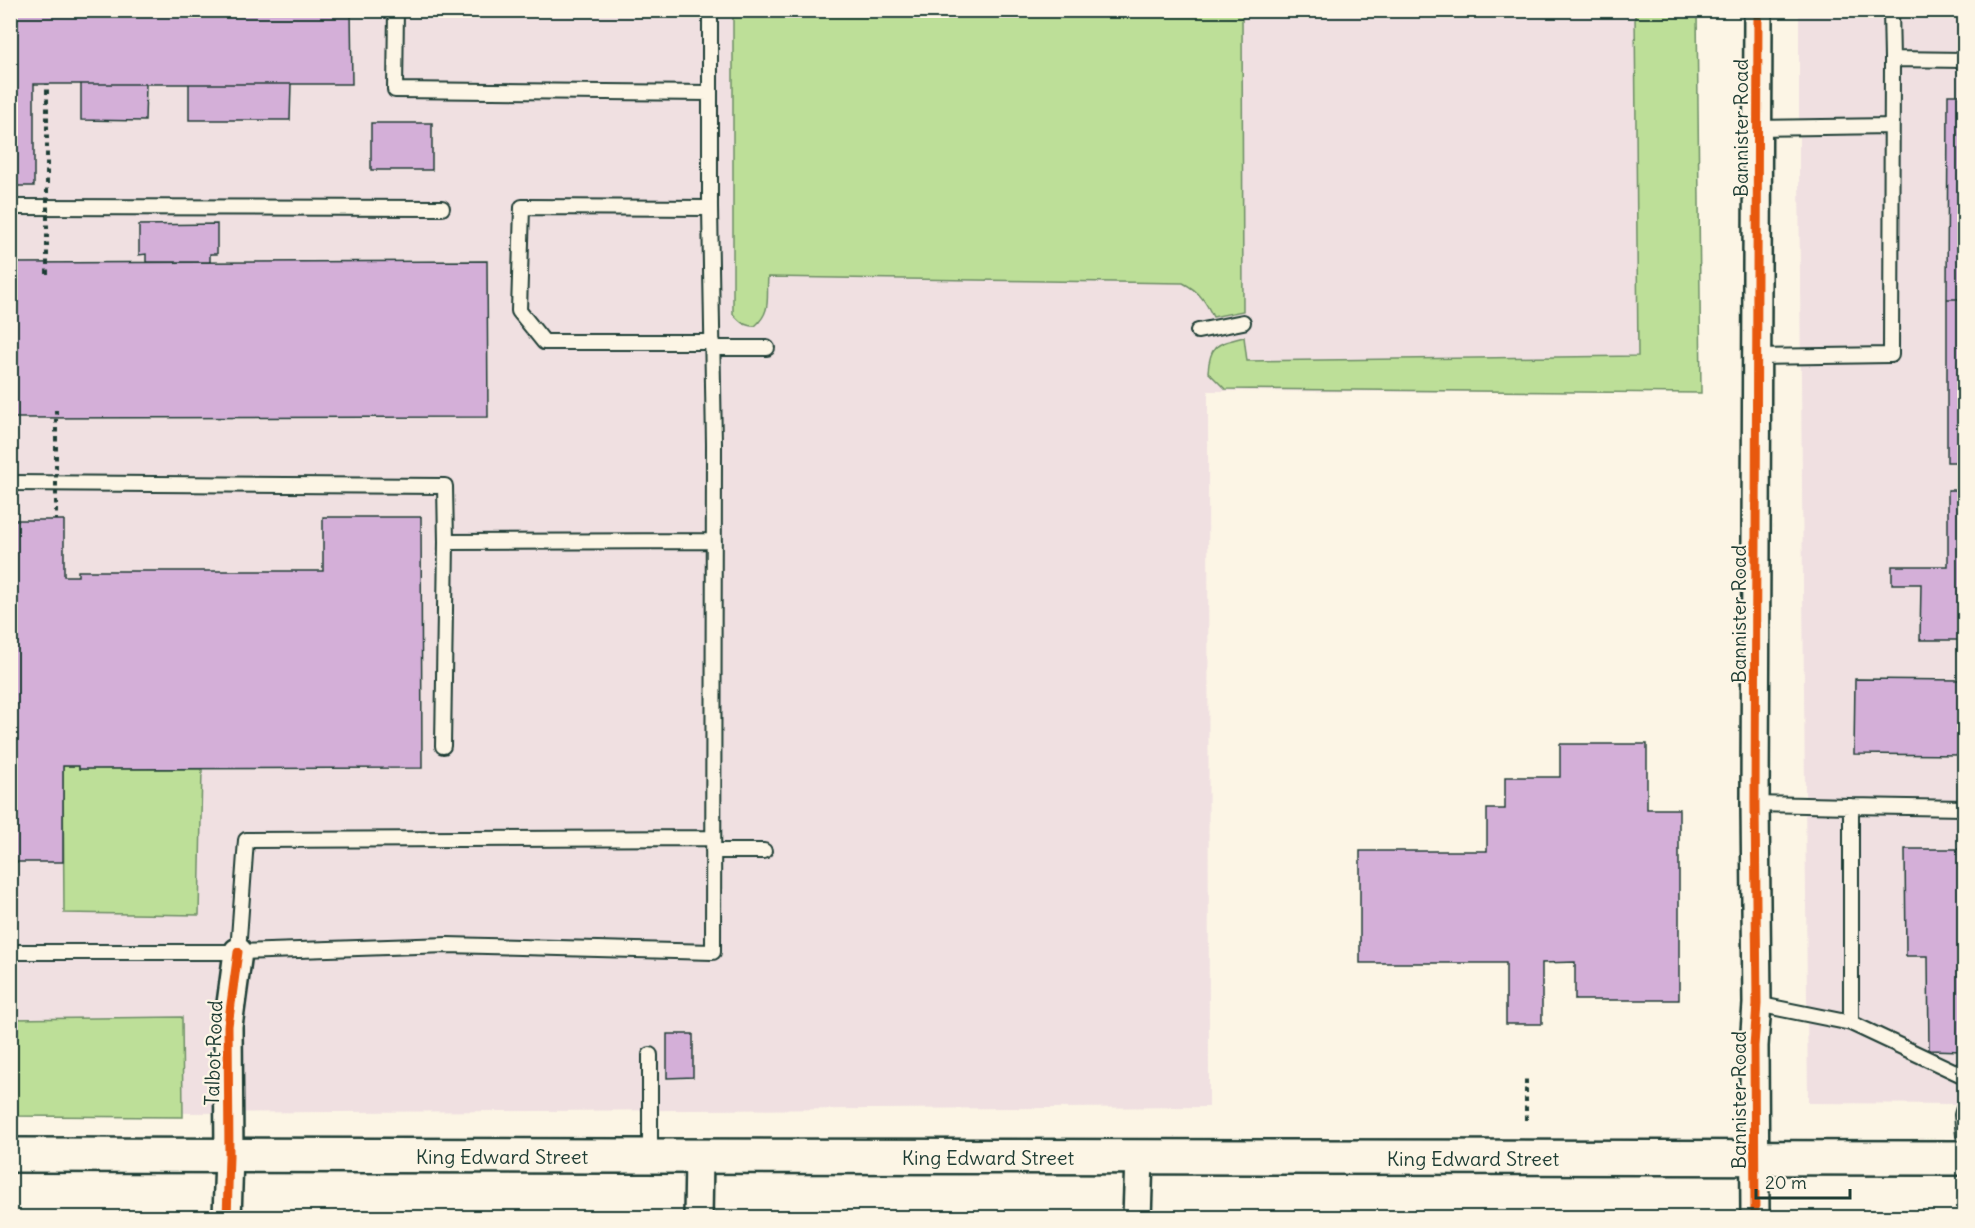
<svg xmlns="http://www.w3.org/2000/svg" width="1975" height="1228" font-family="Delius,sans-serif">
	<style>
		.built { fill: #f0e0e1 }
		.green { fill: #bddf98; stroke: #6e8e66; stroke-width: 1.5 }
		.building { fill: #d4afd8; stroke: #1f3d34; stroke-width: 1.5 }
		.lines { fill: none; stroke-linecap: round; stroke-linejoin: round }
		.service-casing { stroke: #1f3d34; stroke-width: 18 }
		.minor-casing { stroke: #1f3d34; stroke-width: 32 }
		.primary-casing { stroke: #1f3d34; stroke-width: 38 }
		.path { stroke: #1f3d34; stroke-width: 4; stroke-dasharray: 4.5 4.5; stroke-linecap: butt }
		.service { stroke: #fcf5e5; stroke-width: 14 }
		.minor { stroke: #fcf5e5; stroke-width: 27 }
		.primary { stroke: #fcf5e5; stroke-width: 33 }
		.path-bridge { stroke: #1f3d34; stroke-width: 4; stroke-dasharray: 4.5 4.5; stroke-linecap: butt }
		.cycleway-casing { stroke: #fcf5e5; stroke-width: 13 }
		.cycleway { stroke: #e8590c; stroke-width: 9 }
		.labels { text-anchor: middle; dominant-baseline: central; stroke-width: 4.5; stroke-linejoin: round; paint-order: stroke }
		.street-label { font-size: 20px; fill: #1f3d34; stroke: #fcf5e5 }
	</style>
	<rect width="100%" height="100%" fill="#fcf5e5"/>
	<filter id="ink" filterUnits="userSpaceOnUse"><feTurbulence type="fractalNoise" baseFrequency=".0167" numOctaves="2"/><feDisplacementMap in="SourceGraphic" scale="12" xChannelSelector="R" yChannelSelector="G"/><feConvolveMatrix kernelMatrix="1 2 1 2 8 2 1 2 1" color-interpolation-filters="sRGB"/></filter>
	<g filter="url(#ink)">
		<!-- built -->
		<path class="built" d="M10,11H1697L1701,393L1208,391L1209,1107L11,1114Z
			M1799,11H1964V1104L1808,1103L1799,174Z"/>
		<!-- green -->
		<path class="green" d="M733,11H1242L1243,311L1213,317C1206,302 1199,291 1183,283L768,277C766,298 772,311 755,326C744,326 740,322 733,314Z
			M1635,11H1697L1701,393L1225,389L1208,372C1210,343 1218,344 1244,337L1247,361L1638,356Z
			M63,766H79V769H202L199,915L64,913Z
			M182,1017L183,1117L11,1116V1019Z"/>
		<!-- building -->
		<path class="building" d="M10,10H351L352,84H34V186H10Z
			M81,84H146L145,121L81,120Z
			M189,84H291L290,120H189Z
			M1948,95H1964V299H1947Z
			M371,123H432V170H371Z
			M217,224V254H210V262H146V254L139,255V225Z
			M487,261L488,417L10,418V263Z
			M1947,299H1964V462H1947Z
			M1948,490H1964V640H1920L1921,584H1892V566H1948Z
			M323,517H421L422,768L79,769V766H63V862H10V520H64V576H78V571H323Z
			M1855,679L1964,680V755L1854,754Z
			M1560,744H1647V809H1679V1000H1575V962L1542,963V1024H1506V963H1360V851H1487V809H1505V777H1560Z
			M1905,849H1964V1051L1929,1050L1928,956H1906Z
			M667,1034H693V1077L667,1078Z"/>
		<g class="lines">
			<!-- service casing -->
			<g class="service-casing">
				<path id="service" d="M396,10L395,90L710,93
					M1891,10L1892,59L1964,60
					M1758,128L1891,126
					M10,207L442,208
					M710,208L522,207L519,311L544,342H713
					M1198,331L1243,322
					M713,348H767
					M1757,357L1891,355L1892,59
					M10,483L445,486L446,542L443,746
					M446,542L714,541
					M1755,804L1851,806
					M713,851H764
					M10,952H238L447,945L713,952L714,444L710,208V10
					M238,952L246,840L713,838
					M1757,1004L1851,1023L1964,1076
					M1851,1023V806L1964,808
					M650,1055V1157
					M1964,1108L1962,1115L1964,1136"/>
			</g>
			<!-- minor casing -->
			<g class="minor-casing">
				<path id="minor" d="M227,1218L229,1156L228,1026L238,952
					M698,1218L699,1157
					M1137,1218L1139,1157
					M1755,1218L1754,1046L1757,1004L1755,804L1758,10"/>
			</g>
			<!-- primary casing -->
			<g class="primary-casing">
				<path id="primary" d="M10,1155L1964,1158"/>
			</g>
			<!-- path -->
			<path class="path" d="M1526,1120V1078"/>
			<!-- service -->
			<use href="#service" class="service"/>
			<!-- minor -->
			<use href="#minor" class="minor"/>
			<!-- primary -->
			<use href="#primary" class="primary"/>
			<!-- path-bridge -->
			<path class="path-bridge" d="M47,274V84
				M56,410V520"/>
			<!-- cycleway casing -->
			<g class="cycleway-casing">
				<path id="cycleway" d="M227,1218L229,1156L228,1026L238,952
					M1755,1218L1754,1046L1757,1004L1755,804L1758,10"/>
			</g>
			<!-- cycleway -->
			<use href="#cycleway" class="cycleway"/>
		</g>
	</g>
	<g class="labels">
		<!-- street labels -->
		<g class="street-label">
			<text transform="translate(1740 128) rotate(-90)">Bannister Road</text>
			<text transform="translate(1738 614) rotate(-90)">Bannister Road</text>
			<text transform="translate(213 1053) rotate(-88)">Talbot Road</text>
			<text transform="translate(1738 1100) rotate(-90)">Bannister Road</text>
			<text x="502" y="1156">King Edward Street</text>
			<text x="988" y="1157">King Edward Street</text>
			<text x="1473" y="1158">King Edward Street</text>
		</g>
	</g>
	<!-- margin -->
	<rect width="1975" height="1228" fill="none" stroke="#fcf5e5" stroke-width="36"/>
	<rect x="18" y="18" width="1939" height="1192" fill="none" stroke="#1f3d34" stroke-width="2" filter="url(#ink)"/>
	<!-- scale -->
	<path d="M1756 1189v9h94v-9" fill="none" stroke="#1f3d34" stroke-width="3"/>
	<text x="1765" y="1189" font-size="18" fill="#1f3d34" stroke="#fcf5e5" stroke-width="4.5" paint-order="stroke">20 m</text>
</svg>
